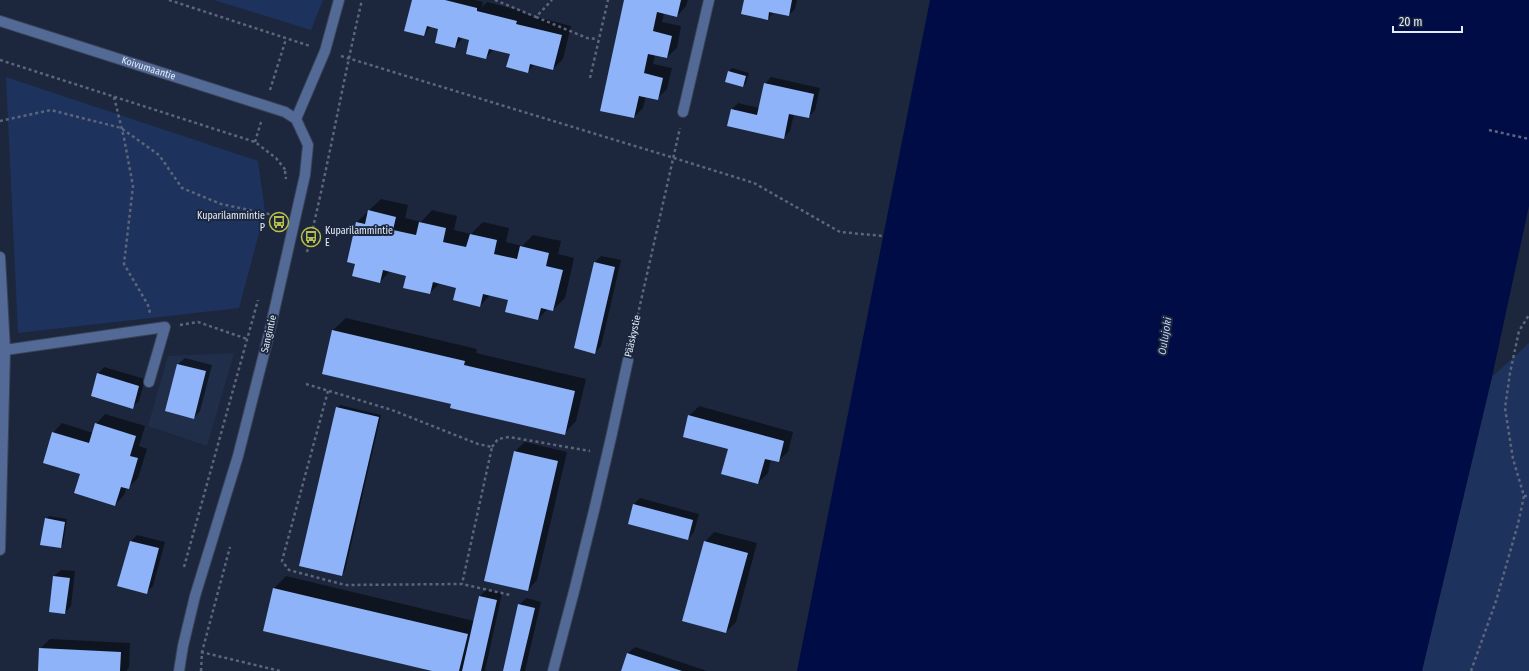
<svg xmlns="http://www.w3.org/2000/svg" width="1529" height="671" font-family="'Fira Sans Condensed',sans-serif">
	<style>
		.built { fill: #202e4a }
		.green { fill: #1d325d }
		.water { fill: #000c45 }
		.shadow { fill: #0007 }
		.building { fill: #8eb3f8 }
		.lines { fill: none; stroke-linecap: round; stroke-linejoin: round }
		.service-casing { stroke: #384358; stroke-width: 12 }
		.minor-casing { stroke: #384358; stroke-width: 12 }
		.tertiary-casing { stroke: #384358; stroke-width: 12 }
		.path { stroke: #5c667a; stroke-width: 2.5; stroke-dasharray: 3 3; stroke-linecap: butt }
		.service { stroke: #536a96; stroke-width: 10 }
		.minor { stroke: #536a96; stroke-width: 10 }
		.tertiary { stroke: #536a96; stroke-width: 10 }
		.labels { text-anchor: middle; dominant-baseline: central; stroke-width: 4; stroke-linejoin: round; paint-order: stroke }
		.street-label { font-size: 10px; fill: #e3ecfb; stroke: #1c273d }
		.poi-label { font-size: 10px; fill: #e3ecfb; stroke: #1c273d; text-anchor: end }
		.water-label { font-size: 11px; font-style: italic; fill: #bdd1f5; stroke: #1c273d }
	</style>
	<rect width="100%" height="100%" fill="#1c273d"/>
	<!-- built -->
	<path class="built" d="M234,353L207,446L148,426L168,356Z"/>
	<!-- green -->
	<path class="green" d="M214,0H323L311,30Z
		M6,77L258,161L265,211L239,308L18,333Z
		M1529,343V671H1422L1492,377Z"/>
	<!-- water -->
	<path class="water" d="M930,0H1529V206L1492,377L1422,671H797Z"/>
	<!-- shadow -->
	<path class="shadow" d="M413,0H475L483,2L482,7L487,2L525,12V14L571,26L563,59L553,69L535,64L528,71L511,53L494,49L486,58L471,40L462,38L461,40L455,47L440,28L431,26L424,35Z
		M625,0H688L686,6L677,16L664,13L662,22L681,26L677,48L667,57L655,54L653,64L672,68L667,89L657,99L646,96L643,108L634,117Z
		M745,0H797L795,9L789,15L774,12L768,19Z
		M732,68L749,73L746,83L743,86L729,71Z
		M771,77L820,88L815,110L809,117L794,114L790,131L784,137L731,110L738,103L759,108L765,84Z
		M381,199L408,205L405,218L421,222L432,210L457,216L454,230L471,234L483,222L509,228L506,242L522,246L533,235L561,241L558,254L574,258L565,298L553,310L548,309L538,319L509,299L490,295L480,306L457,287L440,283L430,293L408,275L390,271L380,282L356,263L348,261L357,222Z
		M601,256L621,260L601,346L595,352V262Z
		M346,318L477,349L476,353L586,379L576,421L564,434L452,403L333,330Z
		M185,358L212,365L200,411L194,418L178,364Z
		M104,367L145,379L139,401L132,407L98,374Z
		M340,405L381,415L345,571L342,574L337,408Z
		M699,406L793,432L788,452L778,461L771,459L768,473L758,483L729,448L689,416Z
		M105,414L145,426L139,446L147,449L138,478L128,488L127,487L124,495L115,505L81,474L53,433L62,423L93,433L96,424Z
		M525,442L567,452L537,580L528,590L486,580L515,451Z
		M640,498L699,514L694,532L688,539L634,504Z
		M49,516L67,519L63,544L60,547L46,519Z
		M714,532L757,543L736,622L726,632L705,542Z
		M137,535L165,542L153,586L146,593L131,541Z
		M61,570L75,571L71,606L65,613L50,611L54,576Z
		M286,576L474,621L480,596L486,590L502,593L485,671H436L274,588Z
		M526,598L541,602L525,671H504L519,605Z
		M50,639L130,643L129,668L126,671H39L40,649Z
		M635,647L707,671H623L628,653Z"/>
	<!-- building -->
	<path class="building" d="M412,0H445L477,8V11L517,21L516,24L562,35L553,70L530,64L528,73L506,67L510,54L489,49L486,59L466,54L469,40L458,37L455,48L435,43L438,29L427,26L424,36L404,31Z
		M624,0H681L677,17L657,12L653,31L672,36L667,58L648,54L644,73L663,78L658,100L639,96L634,118L600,111Z
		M744,0H792L789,16L769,12L768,20L741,14Z
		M728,71L746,76L743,87L725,82Z
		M764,83L814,94L809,118L789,114L784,139L727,126L731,109L757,115Z
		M368,210L396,217L393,230L416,235L419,222L446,228L443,242L466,247L470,234L497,240L494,254L517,259L520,246L549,253L546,266L563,270L553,311L541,308L538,320L505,312L508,300L483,294L480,307L453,300L456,288L433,282L430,294L403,288L406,276L383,270L380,283L352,276L355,264L347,262L356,222L365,224Z
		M594,262L615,267L595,354L574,348Z
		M332,330L465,361L464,365L575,391L565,435L450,408L451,404L322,374Z
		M177,364L206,371L194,419L165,411Z
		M97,373L139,386L133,409L91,396Z
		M336,407L379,417L342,576L299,566Z
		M688,415L784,441L779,462L765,459L758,484L721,474L728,449L683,437Z
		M95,423L136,436L130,456L138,458L129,489L121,487L115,506L74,493L80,474L43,463L52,432L89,443Z
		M514,451L558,461L528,591L484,581Z
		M633,504L693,520L688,540L628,524Z
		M45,518L65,522L61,548L40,545Z
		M130,541L159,548L147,594L117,586Z
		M704,541L748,553L726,633L682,621Z
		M53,576L70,578L65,614L49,612Z
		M273,588L468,634L459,671H432L263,631Z
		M479,596L497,600L481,671H462Z
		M518,604L535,608L520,671H503Z
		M39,648L121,652L120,671H38Z
		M627,653L682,671H621Z"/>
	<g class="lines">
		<!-- service casing -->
		<g class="service-casing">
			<path id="service" d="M5,350L165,327L149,382"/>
		</g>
		<!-- minor casing -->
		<g class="minor-casing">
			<path id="minor" d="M683,112L709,0
				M296,119L325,51L339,0
				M0,257L5,350L0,550
				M553,671C581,568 606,464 628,360"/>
		</g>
		<!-- tertiary casing -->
		<g class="tertiary-casing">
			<g id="tertiary">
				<path id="s1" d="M0,21L285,112L296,119L308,145L305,175L268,338L238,456L195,596L183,646L179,671"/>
			</g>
		</g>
		<!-- path -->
		<path class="path" d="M169,0L310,46
			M495,0L536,17L552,0
			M536,17L587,38L598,39
			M341,56L674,158L754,183L840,232L883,236
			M0,60L255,142L276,158L287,172
			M590,78L608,0
			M270,90L286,39
			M114,97L124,138L133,186L124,264L148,305L150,313
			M0,121L51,110L121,128L159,155L182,188L221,204L278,216
			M1489,130L1529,139
			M255,142L261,122
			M285,171L286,179
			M307,252C328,169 342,84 362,0
			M180,325L198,322L247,339
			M631,345L680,128
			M306,384L392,410L478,444L492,447L462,584
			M328,391L282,561L289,570L345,585L462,584L510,595
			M492,447L498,439L509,437L590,451
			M1524,496H1529
			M184,567L258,300
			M201,652L280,671
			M201,671L202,652L230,547
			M1471,671L1496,601L1518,524L1524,496L1513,459L1505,408L1510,373L1519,331L1529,315"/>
		<!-- service -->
		<use href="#service" class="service"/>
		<!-- minor -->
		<use href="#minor" class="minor"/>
		<!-- tertiary -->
		<use href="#tertiary" class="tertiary"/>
	</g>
	<!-- icons -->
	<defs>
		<g id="bus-ring" transform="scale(1)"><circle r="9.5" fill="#1c273d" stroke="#b9c046" stroke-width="1.5"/><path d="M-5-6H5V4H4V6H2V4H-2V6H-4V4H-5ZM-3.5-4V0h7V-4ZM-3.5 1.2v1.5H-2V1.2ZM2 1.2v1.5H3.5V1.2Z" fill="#b9c046"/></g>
	</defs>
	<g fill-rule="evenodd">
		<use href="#bus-ring" x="279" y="222"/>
		<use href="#bus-ring" x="311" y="237"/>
	</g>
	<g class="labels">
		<!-- street labels -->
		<g class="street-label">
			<text stroke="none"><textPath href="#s1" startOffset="156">Koivumaantie</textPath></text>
			<text transform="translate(269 334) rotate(-77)">Sangintie</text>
			<text transform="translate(633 336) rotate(-77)">Pääskystie</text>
		</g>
		<!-- poi labels -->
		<g class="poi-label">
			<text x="265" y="216">Kuparilammintie<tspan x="265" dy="12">P</tspan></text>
			<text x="325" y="231" text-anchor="start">Kuparilammintie<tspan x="325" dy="12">E</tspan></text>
		</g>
		<!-- water labels -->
		<g class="water-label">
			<text transform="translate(1165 336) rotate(-81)">Oulujoki</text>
		</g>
	</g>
	<!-- scale -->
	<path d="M1393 26v6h69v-6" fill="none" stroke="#e3ecfb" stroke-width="2"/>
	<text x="1399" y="26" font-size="12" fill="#e3ecfb" stroke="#1c273d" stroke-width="3" paint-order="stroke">20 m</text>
</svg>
